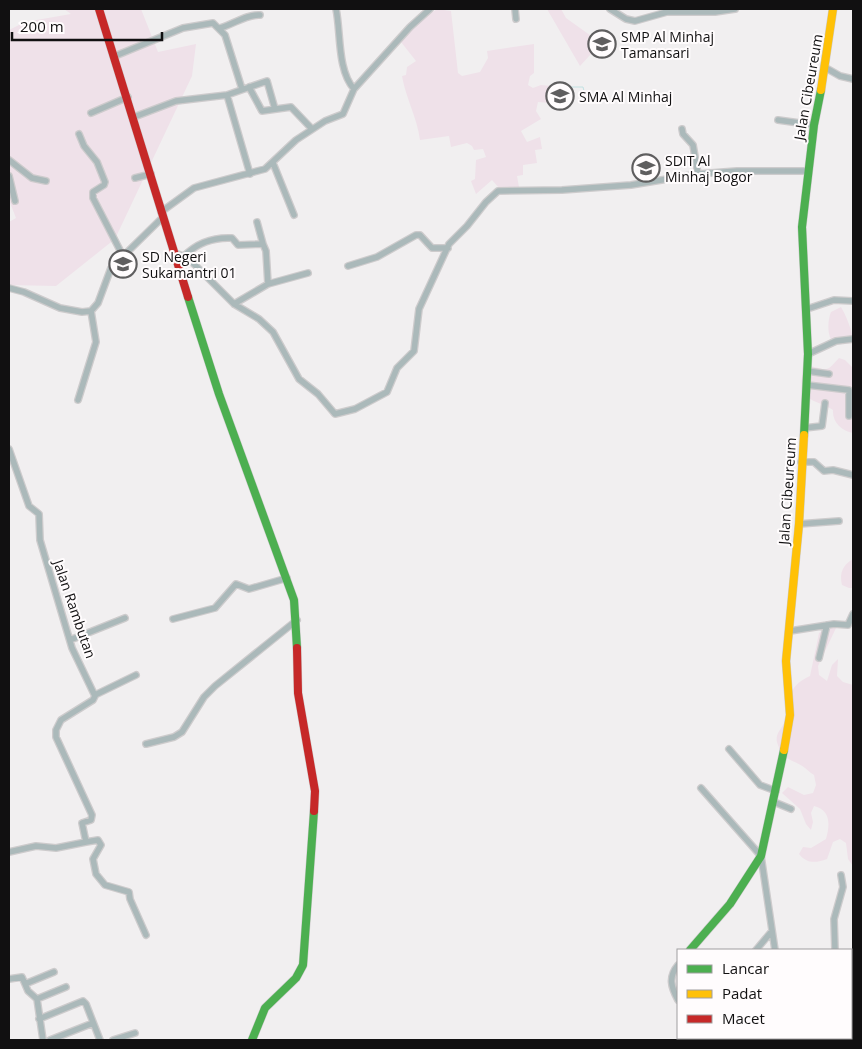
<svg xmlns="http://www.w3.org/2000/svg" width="862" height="1049" font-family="'Open Sans',sans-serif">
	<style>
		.green { fill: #efe1e9 }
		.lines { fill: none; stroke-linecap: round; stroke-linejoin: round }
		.stream { stroke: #c2e2e3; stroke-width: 1 }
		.street-casing { stroke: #cdcbcc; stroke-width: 8 }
		.fast-casing { stroke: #cdcbcc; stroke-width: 9 }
		.slow-casing { stroke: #cdcbcc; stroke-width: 9 }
		.jam-casing { stroke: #cdcbcc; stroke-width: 9 }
		.street { stroke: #abb9ba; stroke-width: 5.5 }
		.fast { stroke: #4caf50; stroke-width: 8 }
		.slow { stroke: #ffc107; stroke-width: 8 }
		.jam { stroke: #c62828; stroke-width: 8 }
		.labels { text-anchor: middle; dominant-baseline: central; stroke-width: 4; stroke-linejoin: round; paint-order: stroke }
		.poi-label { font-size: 14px; fill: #111011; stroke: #fffcfd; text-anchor: start }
		.street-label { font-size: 14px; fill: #111011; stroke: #fffcfd }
	</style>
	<rect width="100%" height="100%" fill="#f1eff0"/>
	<!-- green -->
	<path class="green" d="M64,9H141L158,52L196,44L192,76L115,239L56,286L9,285V222L16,218L9,200V30L25,22L71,14Z
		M437,9L451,11L458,73L462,76L480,72L488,58L487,51L534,44V73L530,76L528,85L533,88L541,85L562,87L564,89L563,104L538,102L536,111L541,119L521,131L527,142L540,137L542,149L535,150L537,163L523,165V175L517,176L519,187L499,188L492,180L476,194L471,181L475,179L476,160L486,157L483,149L474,150L472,146L467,143L451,147L449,136L420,140C417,117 406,99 402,76L406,75L407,67L416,61L401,42L420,21Z
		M547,9H561L566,18L601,43L580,66Z
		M841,307C846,315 853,333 853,341L835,345C827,338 827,322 831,312Z
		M839,358L845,360L853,368V433C842,431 832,422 833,410C822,402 811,403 802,392C801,381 800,372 811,366C829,371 827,371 839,358Z
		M853,559V588H849L842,585C839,573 843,565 853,559Z
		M826,628H836L818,666L819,675L827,681L832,665L838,659L837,676L843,682L853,685V866L848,859L846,843L840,839L833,842L827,859C816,863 807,864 799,854L803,847L811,848L826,839C830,825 831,810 814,806L811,813L813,822L811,830L806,824L800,809L782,793L788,787L804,795L813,793L816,785L814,775C810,773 808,770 805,768C792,758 783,762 777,742C775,733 782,729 785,721C793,700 784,688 810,676L819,633Z"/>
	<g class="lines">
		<!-- stream -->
		<path class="stream" d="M564,87H583L584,91"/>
		<!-- street casing -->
		<g class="street-casing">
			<path id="street" d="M336,9C341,32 337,70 354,89
				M515,9L516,19
				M610,9L626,19L635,21L667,12H715L735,9
				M220,28C234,24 247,14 260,15
				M115,56L183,28L213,23L225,35L242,89
				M826,68L840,76L853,79
				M249,87L262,111L291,107L312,129
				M227,95L250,174
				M91,113L128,97
				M134,117L176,101L227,95L267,81L275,109
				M778,120L814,125
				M682,129L683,134L693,145L698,174
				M79,134L84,146L97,162L105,182L104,185L93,192V198L123,256
				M9,160L32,178L46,181
				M273,163L294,215
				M9,176L15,201
				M135,178L151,174
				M161,212L194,188L265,169L296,140L325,121L343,114L354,89L410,27L430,9
				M263,244L266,251L268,284
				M175,253L188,258L234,304L259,319L273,332L299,379L318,394L335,414L355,409L387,392L397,368L414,351L419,309L449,244L467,226L486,202L498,191L562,190L631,185L698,174L737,171H807
				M184,256C198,242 213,237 232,238L238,245L263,244L257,222
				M348,266L377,257L416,235H420L432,248H448
				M9,288L24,292L60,308L82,312L91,311L98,303L111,268L162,218
				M234,304L268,284L308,273
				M807,309L834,300L853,301
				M808,354L836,341L853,339
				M807,371L829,374
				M807,385L849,390V416
				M78,400L96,342L91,311
				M804,428L822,426L825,403
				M9,449L29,506L39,514L40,540L72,648L95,696L93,700L61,720L56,730V737L92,815L91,820L82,823L86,842L98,840L101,845L93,859L96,874L105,885L129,892L130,899L146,935
				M801,462H814L824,471L833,470L853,475
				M799,524L839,521
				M173,619L215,608L236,584L249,589L287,578
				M790,631L834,624L848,625L853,614
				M70,640L125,618
				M819,658L827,625
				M95,695L136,675
				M146,744L174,737L182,732L204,697L215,686L297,620
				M729,749L760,785L776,791
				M701,788L761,856L775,950
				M774,802L791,809
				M9,852L36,846L56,848L86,842
				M756,950L772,931
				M835,950L834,919L843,887L841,875
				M678,965C668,977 671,987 678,1000
				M9,979L22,977L28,991L37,999L43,1040
				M25,984L54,972
				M37,999L66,987
				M39,1019L83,1001L86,1004L100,1040
				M851,1021L853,1019
				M50,1040L93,1023
				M113,1040L135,1033
				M703,1040L706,1038
				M823,1040V1038
				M828,1040V1038"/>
		</g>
		<!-- fast casing -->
		<g class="fast-casing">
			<path id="fast" d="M188,297L219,394L294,600L297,648
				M804,435L808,354L802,227L814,125L821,90
				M690,950L730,904L761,856L784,750
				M252,1040L265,1008L296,978L303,965L314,811"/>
		</g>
		<!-- slow casing -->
		<g class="slow-casing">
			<path id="slow" d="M821,90L833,9
				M784,750L790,715L786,661L799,524L804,435"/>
		</g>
		<!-- jam casing -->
		<g class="jam-casing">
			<path id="jam" d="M99,9L188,297
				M297,648L298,693L315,791L314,811"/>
		</g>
		<!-- street -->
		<use href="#street" class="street"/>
		<!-- fast -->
		<use href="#fast" class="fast"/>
		<!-- slow -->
		<use href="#slow" class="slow"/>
		<!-- jam -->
		<use href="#jam" class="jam"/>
	</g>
	<!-- icons -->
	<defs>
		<g id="school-ring" transform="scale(1.4375)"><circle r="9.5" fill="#fffcfd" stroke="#5f5e5f" stroke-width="1.5"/><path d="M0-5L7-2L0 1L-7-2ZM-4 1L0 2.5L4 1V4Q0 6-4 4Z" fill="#5f5e5f"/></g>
	</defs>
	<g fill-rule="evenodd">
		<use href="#school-ring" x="602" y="44"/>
		<use href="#school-ring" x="560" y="96"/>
		<use href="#school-ring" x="646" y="168"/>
		<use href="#school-ring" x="123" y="264"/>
	</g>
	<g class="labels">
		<!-- poi labels -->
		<g class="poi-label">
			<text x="621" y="36">SMP Al Minhaj<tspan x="621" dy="16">Tamansari</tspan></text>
			<text x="579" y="96">SMA Al Minhaj</text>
			<text x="665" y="160">SDIT Al<tspan x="665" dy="16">Minhaj Bogor</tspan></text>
			<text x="142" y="256">SD Negeri<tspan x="142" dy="16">Sukamantri 01</tspan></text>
		</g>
		<!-- street labels -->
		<g class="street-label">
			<text transform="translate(808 87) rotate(-80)">Jalan Cibeureum</text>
			<text transform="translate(787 491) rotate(-86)">Jalan Cibeureum</text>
			<text transform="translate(75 609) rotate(71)">Jalan Rambutan</text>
		</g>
	</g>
	<!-- border -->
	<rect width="862" height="1049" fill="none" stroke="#111011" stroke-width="20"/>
	<!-- legend -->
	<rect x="677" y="949" width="175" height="90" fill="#fffcfd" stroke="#a09e9f"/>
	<rect x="687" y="965" width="25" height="8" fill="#4caf50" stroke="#a09e9f"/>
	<text x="722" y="974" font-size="15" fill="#111011">Lancar</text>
	<rect x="687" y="990" width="25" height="8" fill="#ffc107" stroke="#a09e9f"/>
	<text x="722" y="999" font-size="15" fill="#111011">Padat</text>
	<rect x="687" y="1015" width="25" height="8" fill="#c62828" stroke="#a09e9f"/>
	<text x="722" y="1024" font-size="15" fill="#111011">Macet</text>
	<!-- scale -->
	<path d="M12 32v8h150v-8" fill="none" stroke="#111011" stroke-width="2.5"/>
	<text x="20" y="32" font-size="15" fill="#111011" stroke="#fffcfd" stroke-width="4" paint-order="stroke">200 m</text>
</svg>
